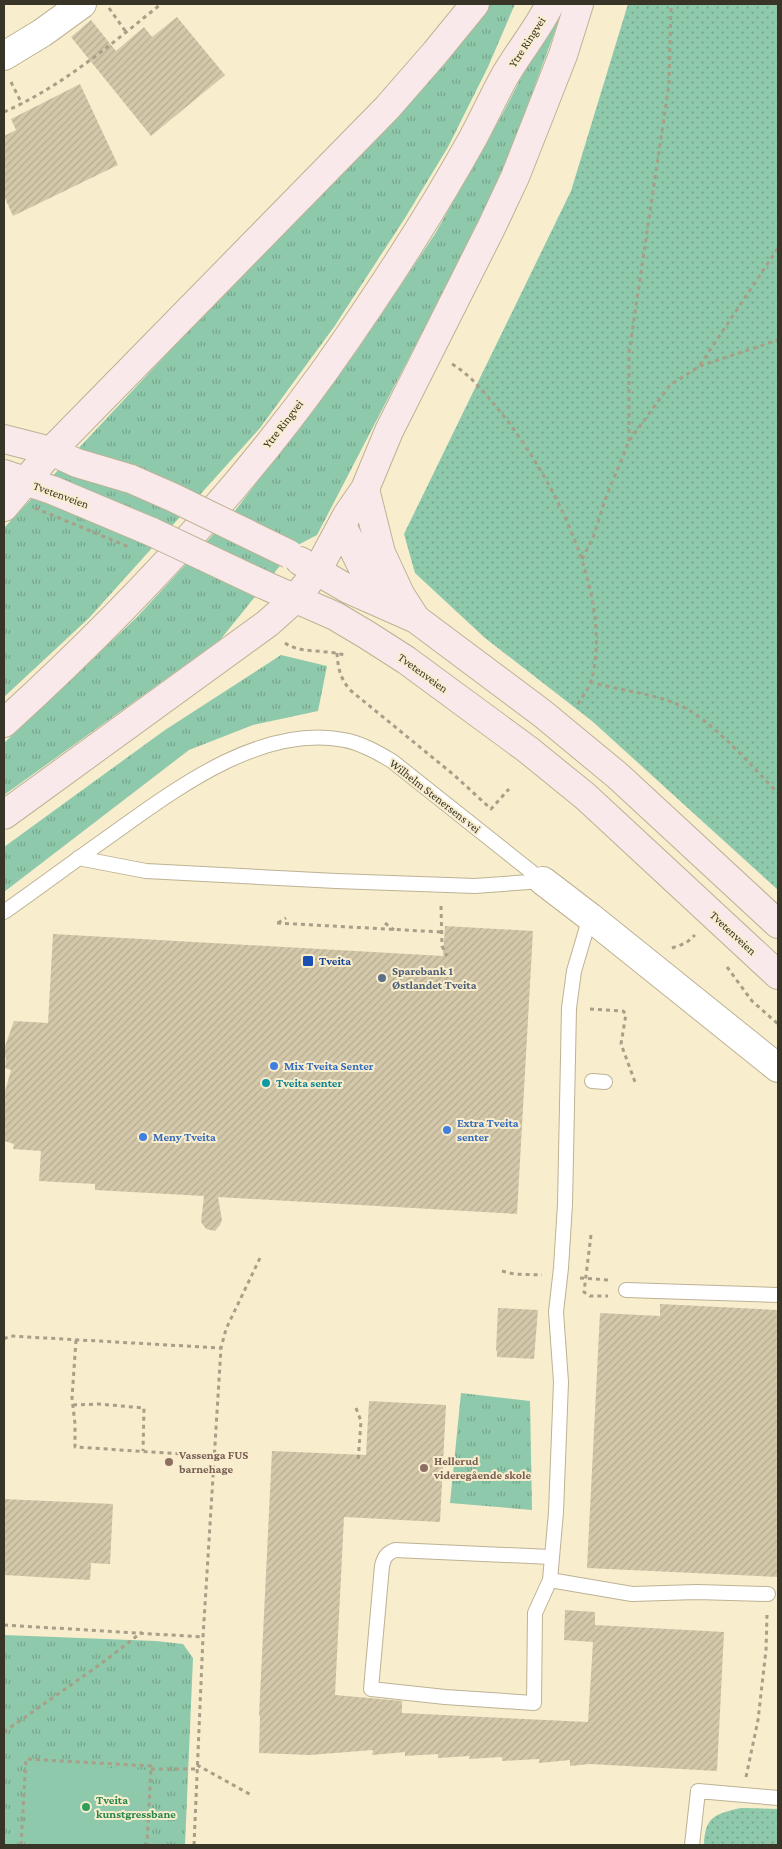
<svg xmlns="http://www.w3.org/2000/svg" width="782" height="1849" font-family="'Crimson Pro',serif">
	<style>
		.grass { fill: url(#grass-tufts) }
		.park { fill: url(#park-dots) }
		.garden { fill: #8fc9ab }
		.building { fill: url(#building-hatch) }
		.lines { fill: none; stroke-linecap: round; stroke-linejoin: round }
		.lane-casing { stroke: #bdb294; stroke-width: 16 }
		.street-casing { stroke: #bdb294; stroke-width: 30 }
		.secondary-casing { stroke: #bdb294; stroke-width: 30 }
		.path { stroke: #a79f88; stroke-width: 3; stroke-dasharray: 4 4; stroke-linecap: butt }
		.lane { stroke: #fff; stroke-width: 14 }
		.street { stroke: #fff; stroke-width: 28 }
		.secondary { stroke: #fae9ea; stroke-width: 28 }
		.secondary-bridge-casing { stroke: #bdb294; stroke-width: 30; stroke-linecap: butt }
		.path-bridge { stroke: #a79f88; stroke-width: 3; stroke-dasharray: 4 4; stroke-linecap: butt }
		.secondary-bridge { stroke: #fae9ea; stroke-width: 28 }
		.transit-dot { fill: #1a4fb4; stroke: #f8edcd; stroke-width: 2 }
		.service-dot { fill: #5c6f8a; stroke: #f8edcd; stroke-width: 2 }
		.shop-dot { fill: #3f7fe0; stroke: #f8edcd; stroke-width: 2 }
		.culture-dot { fill: #0f9aa8; stroke: #f8edcd; stroke-width: 2 }
		.education-dot { fill: #8d6e63; stroke: #f8edcd; stroke-width: 2 }
		.leisure-dot { fill: #2e9e5b; stroke: #f8edcd; stroke-width: 2 }
		.labels { text-anchor: middle; dominant-baseline: central; stroke-width: 4; stroke-linejoin: round; paint-order: stroke }
		.street-label { font-size: 12px; fill: #383428; stroke: #f8edcd }
		.transit-label { font-size: 12px; font-weight: bold; fill: #164399; stroke: #f8edcd; text-anchor: start }
		.service-label { font-size: 12px; font-weight: bold; fill: #4e5e75; stroke: #f8edcd; text-anchor: start }
		.shop-label { font-size: 12px; font-weight: bold; fill: #366cbe; stroke: #f8edcd; text-anchor: start }
		.culture-label { font-size: 12px; font-weight: bold; fill: #0d838f; stroke: #f8edcd; text-anchor: start }
		.education-label { font-size: 12px; font-weight: bold; fill: #785e54; stroke: #f8edcd; text-anchor: start }
		.leisure-label { font-size: 12px; font-weight: bold; fill: #27864d; stroke: #f8edcd; text-anchor: start }
	</style>
	<defs>
		<pattern id="grass-tufts" width="24" height="20" patternUnits="userSpaceOnUse" patternTransform="scale(1.25)"><rect width="24" height="20" fill="#8fc9ab"/><path d="M3 7l-1-3M5 7V3M7 7l1-3M15 17l-1-3M17 17v-4M19 17l1-3" fill="none" stroke="#76a48b"/></pattern>
		<pattern id="park-dots" width="8" height="8" patternUnits="userSpaceOnUse" patternTransform="scale(1.25)"><rect width="8" height="8" fill="#8fc9ab"/><path d="M2 2h.1M6 6h.1" fill="none" stroke="#76a48b" stroke-width="1.8" stroke-linecap="round"/></pattern>
		<pattern id="building-hatch" width="6" height="6" patternUnits="userSpaceOnUse" patternTransform="scale(1.25)"><rect width="6" height="6" fill="#d4c8aa"/><path d="M-1 1l2-2M0 6l6-6M5 7l2-2" fill="none" stroke="#b7ac92"/></pattern>
	</defs>
	<rect width="100%" height="100%" fill="#f8edcd"/>
	<!-- grass -->
	<path class="grass" d="M491,4H515L488,67L448,147L405,218L334,327L260,428L89,618L4,697V528L480,19Z
		M559,4H565L503,172L467,246L317,535L296,546L220,640L4,795V743L137,617L234,512L356,352L435,234L503,113Z
		M281,655L327,666L318,711L253,725L189,750L4,892V847L165,730Z
		M461,1393L530,1401L532,1510L450,1503Z
		M4,1635L156,1641L183,1644L193,1658L185,1845H4Z"/>
	<!-- park -->
	<path class="park" d="M628,4H778V890L592,721L485,638L415,573L404,534L571,191Z
		M741,1808L778,1809V1845H704C705,1816 715,1814 741,1808Z"/>
	<!-- garden -->
	<path class="garden" d="M29,1764L147,1770L143,1845H25Z"/>
	<!-- building -->
	<path class="building" d="M177,17L225,75L151,136L71,37L91,20L116,51L144,27L152,37Z
		M80,84L118,165L13,216L4,196V136L16,130L11,119Z
		M445,926L533,931L517,1214L218,1197L222,1220L220,1225L215,1231L206,1229L201,1222L204,1196L95,1190V1184L39,1181L41,1151L13,1149L14,1144L4,1141V1095L11,1070L5,1068L6,1057H4V1049L14,1021L48,1023L53,934L443,956Z
		M660,1304L778,1310V1577L587,1568L600,1313L660,1316Z
		M498,1308L538,1310L534,1359L497,1357V1351H496Z
		M369,1401L446,1405L440,1522L344,1517L335,1695L402,1701V1713L588,1722L593,1642L564,1640L565,1610L595,1612V1625L724,1632L717,1771L590,1764L570,1766V1760L539,1763V1759L502,1761V1757L469,1759L470,1756L438,1758V1754L405,1756V1752L372,1755L373,1750L310,1755L259,1753L260,1716H259L272,1451L366,1455Z
		M4,1499L113,1504L110,1564L91,1563L90,1580L4,1575Z"/>
	<g class="lines">
		<!-- lane casing -->
		<g class="lane-casing">
			<path id="lane" d="M78,858L146,871L336,881L475,886L543,881
				M4,912C41,886 77,859 114,833C177,788 262,724 344,740C361,743 377,752 392,761L543,881
				M590,917L574,971L569,1008L565,1204L561,1268L556,1312L561,1382L556,1512L550,1580L632,1594L697,1592L768,1594
				M592,1081L605,1082
				M626,1290L778,1295
				M550,1580L535,1613L534,1703L445,1697L371,1689L382,1566C384,1557 387,1553 395,1550L551,1557
				M692,1845L698,1791L778,1798"/>
		</g>
		<!-- street casing -->
		<g class="street-casing">
			<path id="street" d="M4,56L42,33L82,4
				M543,881L590,917L778,1068"/>
		</g>
		<!-- secondary casing -->
		<g class="secondary-casing">
			<path id="secondary" d="M4,439L51,451L77,463L131,479
				M4,474L52,490L152,532
				M365,489L381,553L400,594L416,619
				M4,507L51,451L387,108L435,53L475,4
				M342,525L365,573L388,605
				M300,561L348,589L416,619L543,714L618,776L778,924
				M262,584L335,616L367,635L406,660L527,749L585,796L778,975
				M4,723C118,619 233,498 323,373C377,297 428,219 473,138C483,119 492,100 502,81C516,55 537,31 550,4
				M4,815L268,623L296,598L317,571L347,515L365,489L389,431L492,226L515,177L563,55L579,4"/>
		</g>
		<!-- path -->
		<path class="path" d="M109,8L126,32
			M11,82L22,104
			M4,112C63,86 111,44 161,4
			M452,364C469,374 481,389 493,403C548,467 616,594 591,681C588,690 581,699 576,707
			M700,365L778,248
			M629,441V353L669,84L671,4
			M582,559L593,538L605,500L629,441L670,385L700,366L778,340
			M285,643C301,654 325,649 344,655
			M337,653C338,668 340,678 350,690L454,775L491,809L509,789
			M590,682C618,690 650,693 677,704C712,719 750,765 778,793
			M441,906L442,946L447,956
			M277,923L441,932
			M278,923L286,918
			M385,923L394,930
			M672,948L686,943L695,935
			M727,967L752,1001L778,1024
			M590,1009L623,1011L626,1014L621,1044L635,1082
			M591,1235L584,1292L590,1296H608
			M502,1271L514,1274L542,1275
			M580,1278L609,1280
			M4,1339L10,1336L221,1348
			M76,1340L72,1398L75,1424V1447L214,1456
			M73,1405L99,1404L144,1408L143,1451
			M356,1408L361,1421L358,1462
			M4,1625L203,1637
			M4,1732L102,1663L142,1632
			M197,1765L253,1796
			M151,1769H197
			M746,1777L758,1720L766,1650L767,1615
			M21,1845L26,1759L151,1766L147,1845
			M194,1845L203,1637L221,1348L226,1329L260,1258"/>
		<!-- lane -->
		<use href="#lane" class="lane"/>
		<!-- street -->
		<use href="#street" class="street"/>
		<!-- secondary -->
		<use href="#secondary" class="secondary"/>
		<!-- secondary-bridge casing -->
		<g class="secondary-bridge-casing">
			<path id="secondary-bridge" d="M131,479L172,497L289,554
				M152,532L262,584"/>
		</g>
		<!-- path-bridge -->
		<path class="path-bridge" d="M35,508L129,547"/>
		<!-- secondary-bridge -->
		<use href="#secondary-bridge" class="secondary-bridge"/>
	</g>
	<!-- markers -->
	<rect class="transit-dot" x="302" y="955" width="12" height="12" rx="2.5"/>
	<circle class="service-dot" cx="382" cy="978" r="5"/>
	<g class="shop-dot">
		<circle cx="274" cy="1066" r="5"/>
		<circle cx="447" cy="1130" r="5"/>
		<circle cx="143" cy="1137" r="5"/>
	</g>
	<circle class="culture-dot" cx="266" cy="1083" r="5"/>
	<g class="education-dot">
		<circle cx="169" cy="1462" r="5"/>
		<circle cx="424" cy="1468" r="5"/>
	</g>
	<circle class="leisure-dot" cx="86" cy="1807" r="5"/>
	<g class="labels">
		<!-- street labels -->
		<g class="street-label">
			<text transform="translate(527 42) rotate(-57)">Ytre Ringvei</text>
			<text transform="translate(283 424) rotate(-52)">Ytre Ringvei</text>
			<text transform="translate(61 495) rotate(20)">Tvetenveien</text>
			<text transform="translate(423 673) rotate(36)">Tvetenveien</text>
			<text transform="translate(435 796) rotate(38)">Wilhelm Stenersens vei</text>
			<text transform="translate(733 933) rotate(43)">Tvetenveien</text>
		</g>
		<!-- transit labels -->
		<g class="transit-label">
			<text x="319" y="961">Tveita</text>
		</g>
		<!-- service labels -->
		<g class="service-label">
			<text x="392" y="971">Sparebank 1<tspan x="392" dy="14">Østlandet Tveita</tspan></text>
		</g>
		<!-- shop labels -->
		<g class="shop-label">
			<text x="284" y="1066">Mix Tveita Senter</text>
			<text x="457" y="1123">Extra Tveita<tspan x="457" dy="14">senter</tspan></text>
			<text x="153" y="1137">Meny Tveita</text>
		</g>
		<!-- culture labels -->
		<g class="culture-label">
			<text x="276" y="1083">Tveita senter</text>
		</g>
		<!-- education labels -->
		<g class="education-label">
			<text x="179" y="1455">Vassenga FUS<tspan x="179" dy="14">barnehage</tspan></text>
			<text x="434" y="1461">Hellerud<tspan x="434" dy="14">videregående skole</tspan></text>
		</g>
		<!-- leisure labels -->
		<g class="leisure-label">
			<text x="96" y="1800">Tveita<tspan x="96" dy="14">kunstgressbane</tspan></text>
		</g>
	</g>
	<!-- border -->
	<rect width="782" height="1849" fill="none" stroke="#383428" stroke-width="10"/>
</svg>
